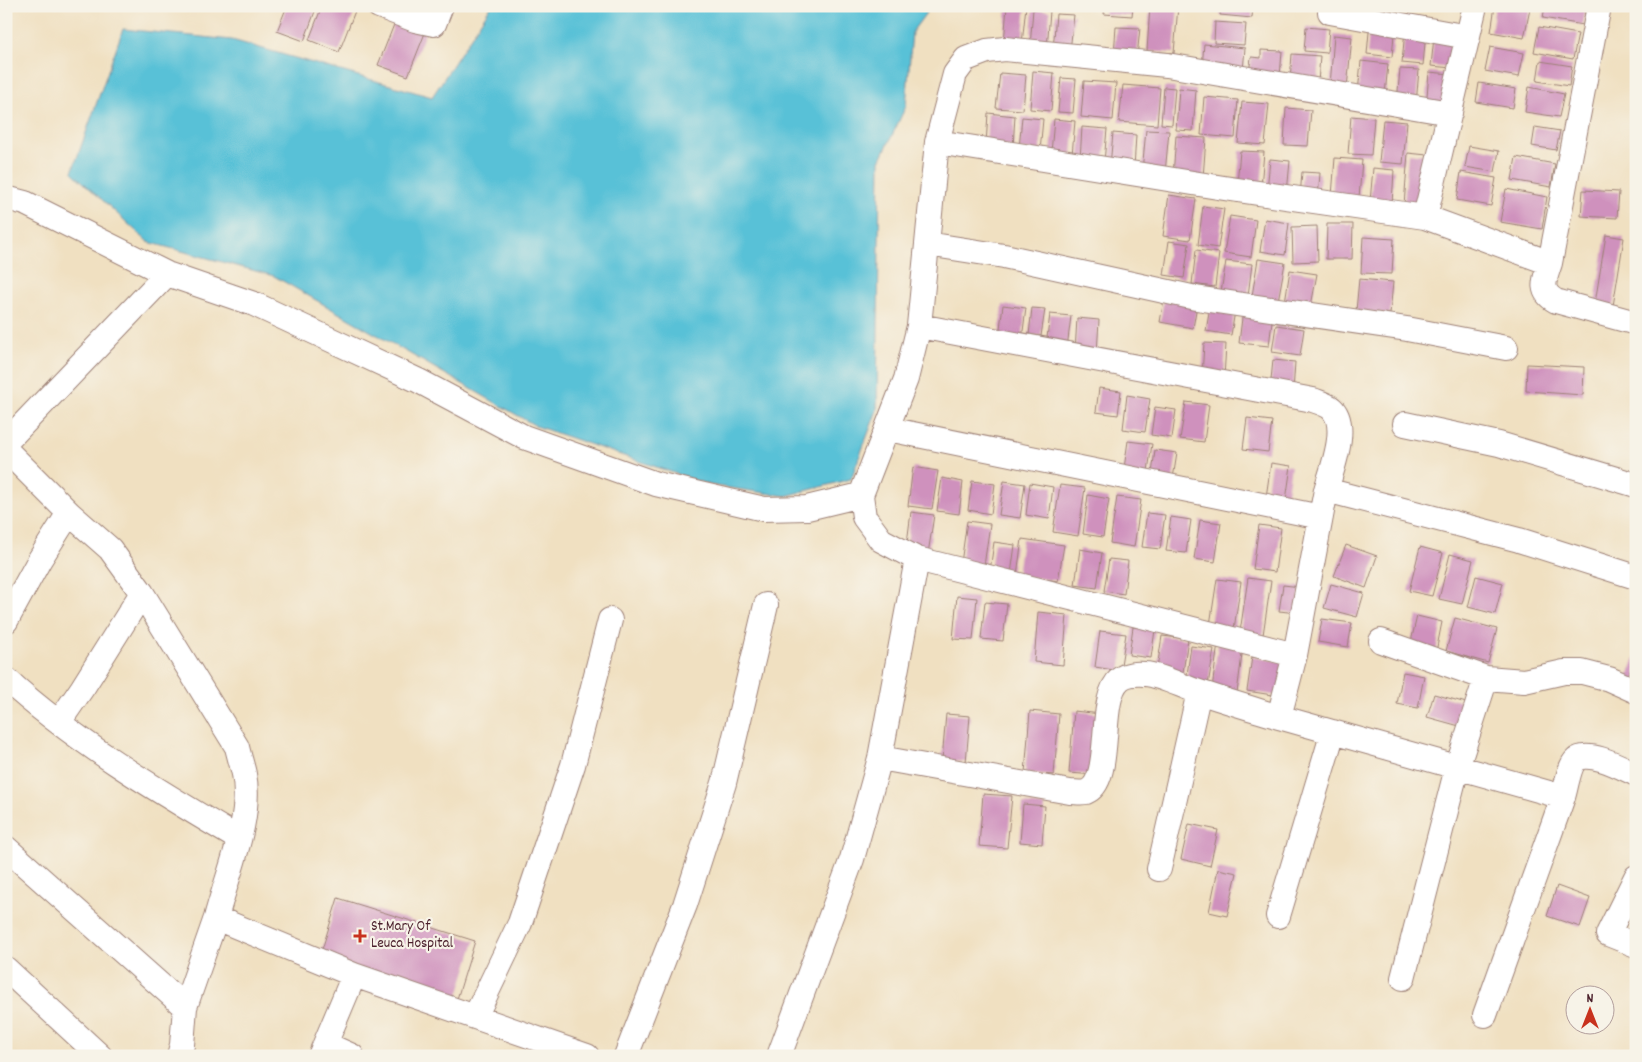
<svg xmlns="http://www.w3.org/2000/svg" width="1642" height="1062" font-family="Dekko,sans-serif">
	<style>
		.water { fill: #59c1d7; stroke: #527081 }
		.building { fill: #cf91bd }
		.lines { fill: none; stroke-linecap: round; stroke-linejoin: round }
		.minor-casing { stroke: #9d8076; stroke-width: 26 }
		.minor { stroke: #fff; stroke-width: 24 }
		.poi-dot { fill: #c8321e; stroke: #f7f3e8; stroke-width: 2 }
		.labels { text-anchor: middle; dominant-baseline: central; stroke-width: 4.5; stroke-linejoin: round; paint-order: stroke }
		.poi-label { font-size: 15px; fill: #4a1f2b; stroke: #f7f3e8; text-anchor: start }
	</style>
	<rect width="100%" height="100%" fill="#f7f3e8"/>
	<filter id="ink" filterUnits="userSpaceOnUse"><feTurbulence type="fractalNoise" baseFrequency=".02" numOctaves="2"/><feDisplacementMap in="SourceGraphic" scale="10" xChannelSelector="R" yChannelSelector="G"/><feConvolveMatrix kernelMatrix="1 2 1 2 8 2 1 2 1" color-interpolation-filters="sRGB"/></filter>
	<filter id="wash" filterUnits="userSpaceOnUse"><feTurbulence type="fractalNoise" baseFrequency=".0096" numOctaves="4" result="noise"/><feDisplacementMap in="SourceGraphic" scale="20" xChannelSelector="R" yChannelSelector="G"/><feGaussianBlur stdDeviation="1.12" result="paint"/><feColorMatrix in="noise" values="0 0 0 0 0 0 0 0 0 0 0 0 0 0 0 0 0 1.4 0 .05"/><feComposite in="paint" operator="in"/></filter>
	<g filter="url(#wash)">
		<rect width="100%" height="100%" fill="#f0e0c1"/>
		<!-- water -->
		<path class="water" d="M491,6H931L912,32L906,106L880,161L877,410L851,479L786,496L709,485L536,426L274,276L148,242L72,172L123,29L232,40L432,97Z"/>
		<g id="blocks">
			<!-- building -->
			<path class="building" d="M287,6H317L304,41L277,31Z
				M322,6H342L355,11L339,52L309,40Z
				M1007,6H1026L1022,44L1004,43Z
				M1105,6H1133L1132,16L1104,14Z
				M1150,6H1178L1174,53L1147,51Z
				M1221,6H1253L1252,18L1220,15Z
				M1495,6H1516L1530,9L1524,38L1491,32Z
				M1545,6H1586L1583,25L1543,18Z
				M1033,9L1050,11L1047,49L1030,47Z
				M1056,14L1074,15L1070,51L1053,50Z
				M1370,21L1395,23L1392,57L1367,54Z
				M395,22L425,33L408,76L378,65Z
				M1215,22L1246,24L1244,45L1214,43Z
				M1116,27L1140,28L1137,57L1114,55Z
				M1306,27L1329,29L1327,53L1304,51Z
				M1539,27L1578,34L1573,59L1534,52Z
				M1405,30L1426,32L1423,65L1402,63Z
				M1334,35L1352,37L1347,88L1330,86Z
				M1434,37L1455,39L1452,68L1431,66Z
				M1204,44L1245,48L1243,71L1202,67Z
				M1490,47L1524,53L1519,77L1485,71Z
				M1261,50L1282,51L1280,77L1249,74L1251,57L1261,58Z
				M1292,54L1320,56L1318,83L1290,81Z
				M1361,61L1388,64L1385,95L1358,93Z
				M1540,61L1572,66L1569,86L1537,81Z
				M1400,69L1419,70L1416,104L1397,102Z
				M1033,71L1054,73L1051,111L1030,109Z
				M1429,72L1451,74L1448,110L1426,108Z
				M1000,73L1026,75L1023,110L996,108Z
				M1061,78L1076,79L1073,113L1058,112Z
				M1084,81L1116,83L1113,120L1081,117Z
				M1479,83L1516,89L1513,108L1476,102Z
				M1123,85L1160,88L1157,125L1119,122Z
				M1164,87L1175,88L1172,125L1161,124Z
				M1529,87L1564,94L1559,117L1525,112Z
				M1179,88L1196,90L1193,131L1176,130Z
				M1204,97L1238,100L1235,138L1201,135Z
				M1242,102L1269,104L1265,145L1238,143Z
				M1286,108L1311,110L1308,146L1284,145Z
				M988,113L1015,116L1013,147L986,145Z
				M1351,116L1374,118L1371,155L1348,154Z
				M1022,117L1043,119L1040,151L1019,149Z
				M1054,119L1075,121L1072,155L1051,153Z
				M1383,120L1407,122L1403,164L1379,162Z
				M1082,127L1107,129L1104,162L1080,160Z
				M1535,127L1560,131L1556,150L1532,146Z
				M1146,130L1169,131L1165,173L1142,171Z
				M1113,133L1136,135L1134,168L1110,166Z
				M1176,136L1206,138L1203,178L1173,176Z
				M1469,146L1499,151L1495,172L1465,167Z
				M1240,151L1264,152L1261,187L1237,185Z
				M1408,153L1427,155L1423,207L1404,205Z
				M1516,157L1555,164L1551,187L1512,180Z
				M1335,158L1362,160L1359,198L1332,196Z
				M1270,159L1290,161L1287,193L1267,191Z
				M1373,168L1394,170L1392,204L1370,202Z
				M1302,172L1320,173L1318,198L1300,197Z
				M1461,172L1496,178L1491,206L1457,200Z
				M1506,189L1547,197L1542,229L1500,222Z
				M1583,190L1619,192L1617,218L1581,216Z
				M1169,195L1196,199L1190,240L1163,236Z
				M1203,206L1224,209L1218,248L1198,245Z
				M1230,216L1256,220L1251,257L1224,253Z
				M1265,219L1289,223L1285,255L1260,251Z
				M1327,224H1353L1352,259H1326Z
				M1317,226L1318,261L1293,262L1292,227Z
				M1606,235L1624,238L1613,306L1595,303Z
				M1363,237L1394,239L1392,274L1361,273Z
				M1169,241L1189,244L1184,278L1164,275Z
				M1196,250L1219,253L1215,287L1192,284Z
				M1258,259L1285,263L1278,301L1252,296Z
				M1226,261L1252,264L1248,296L1221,292Z
				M1290,270L1317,274L1311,306L1285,302Z
				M1359,279L1393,282L1390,314L1356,311Z
				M1164,299L1197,305L1193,328L1160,322Z
				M1003,305L1026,308L1022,339L999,336Z
				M1210,307L1235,311L1231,335L1206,331Z
				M1032,308L1045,309L1041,336L1029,335Z
				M1243,310L1273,313L1269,346L1239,343Z
				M1050,314L1071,316L1067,348L1046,346Z
				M1077,318L1099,320L1097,354L1075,352Z
				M1276,325L1304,329L1300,356L1272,352Z
				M1204,343L1226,344L1224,378L1202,377Z
				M1273,360L1295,362L1293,392L1270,390Z
				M1527,364L1584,367L1583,395L1526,391Z
				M1099,388L1121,391L1118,415L1096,412Z
				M1127,395L1150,399L1145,432L1123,429Z
				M1186,402L1209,405L1204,442L1180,439Z
				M1155,407L1176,410L1172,438L1151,435Z
				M1247,418L1272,421L1268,452L1243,449Z
				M1128,441L1152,444L1147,478L1123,475Z
				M1155,450L1177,453L1172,485L1151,482Z
				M1271,463L1291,466L1285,507L1265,504Z
				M913,467L938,471L932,509L908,506Z
				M942,478L963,482L959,514L937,511Z
				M972,481L995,484L991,514L968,510Z
				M1004,481L1025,484L1020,518L999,515Z
				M1030,483L1053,487L1049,519L1026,515Z
				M1060,485L1085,488L1078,536L1053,532Z
				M1088,495L1109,499L1103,537L1083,534Z
				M1117,497L1141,500L1134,547L1110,543Z
				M911,512L934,515L928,554L906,551Z
				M1147,513L1165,515L1160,549L1142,547Z
				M1171,517L1191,520L1186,553L1166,551Z
				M1200,520L1221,523L1215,562L1194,559Z
				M967,521L990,524L984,566L961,563Z
				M1259,525L1281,528L1275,572L1253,569Z
				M1022,539L1064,545L1058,581L1017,575Z
				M994,542L1015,545L1011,574L990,571Z
				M1346,545L1377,556L1366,588L1334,576Z
				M1420,547L1443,553L1432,596L1409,591Z
				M1080,549L1102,553L1097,588L1075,585Z
				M1450,554L1473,560L1462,604L1439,599Z
				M1109,559L1128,561L1124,594L1104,591Z
				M1476,576L1503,583L1495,614L1468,607Z
				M1248,578L1271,581L1263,635L1240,632Z
				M1217,579L1241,582L1234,629L1210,625Z
				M1331,584L1364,593L1357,617L1324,608Z
				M1283,585L1301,587L1297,613L1279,611Z
				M957,596L977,598L973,640L953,639Z
				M985,602L1007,604L1003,641L981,639Z
				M1038,612L1067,615L1063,665L1034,662Z
				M1417,616L1442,622L1436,652L1410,646Z
				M1455,618L1497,629L1488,663L1446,651Z
				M1322,619L1352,623L1348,647L1318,642Z
				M1133,627L1155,630L1151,658L1129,655Z
				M1100,631L1126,634L1120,671L1095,667Z
				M1162,636L1188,639L1182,679L1156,675Z
				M1218,643L1243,647L1237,693L1212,689Z
				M1191,646L1214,649L1208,685L1186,682Z
				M1636,655V685L1626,682Z
				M1252,657L1284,662L1279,696L1247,691Z
				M1403,672L1424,676L1418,708L1397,704Z
				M1434,694L1470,704L1463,727L1427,717Z
				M1030,711L1059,714L1054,775L1025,773Z
				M1074,711L1101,714L1095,775L1069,773Z
				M946,714L970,716L966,762L942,760Z
				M983,794L1012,796L1007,848L979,846Z
				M1023,804L1045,806L1042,844L1020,842Z
				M1189,824L1218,830L1210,866L1181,859Z
				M1218,869L1237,873L1227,916L1209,912Z
				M1557,886L1590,898L1580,927L1547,916Z
				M338,898L475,941L457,999L320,956Z"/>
		</g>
	</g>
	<g filter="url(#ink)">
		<use href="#blocks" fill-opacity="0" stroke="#9d8076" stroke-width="1"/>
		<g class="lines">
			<!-- minor casing -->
			<g class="minor-casing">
				<path id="minor" d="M379,6L415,20L434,24L441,6
					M1330,12L1468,37
					M937,142L1224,188L1425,217L1550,263L1599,6
					M6,198L25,203L167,274L254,304L327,338L419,381L524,437L656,484L764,509L807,508L861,495
					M1425,217L1475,6
					M927,244L1004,256L1196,298L1407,329L1506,348
					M1550,263C1545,279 1538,291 1556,301L1636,323
					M919,326L1313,400C1318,402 1326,404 1331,408C1350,424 1332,469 1326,490
					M1405,424L1499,444L1636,485
					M888,429L1321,517
					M6,442L167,274
					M6,450L69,513L110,549L142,593L237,747C239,756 242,765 244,774C253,817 227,875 216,918L354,975L587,1056
					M917,559L1295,655L1326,490L1519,540L1636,577
					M6,621L40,559L69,513
					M1381,641L1486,678L1524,681L1564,672H1582L1609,679L1636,691
					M6,679C75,742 160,792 239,839
					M1279,717L1563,797L1485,1015
					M59,722L83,687L142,593
					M880,758L1070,792C1075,792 1082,793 1086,792C1115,781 1096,699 1120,679C1126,674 1137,673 1145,674C1161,675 1183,687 1199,692C1226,701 1253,709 1279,717L1295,655
					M1563,797C1566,788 1569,766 1576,760C1588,749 1623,768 1636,774
					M6,848L185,1007
					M1159,869L1199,692
					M1636,877L1608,934L1636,945
					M1278,916L1333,732
					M6,969L100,1056
					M1403,978L1457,768L1486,678
					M475,1017L520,923L573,765L610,620
					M325,1044L352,1056
					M179,1056L182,1045L185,1007L216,918
					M320,1056L354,975
					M626,1056L685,905L724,783L766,605
					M779,1056L852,859L880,758L917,559L881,540L864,517L861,495L906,379L919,326L937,142L955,74L966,59L987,51L1005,49L1167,65L1450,113"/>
			</g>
			<!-- minor -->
			<use href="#minor" class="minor"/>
		</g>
	</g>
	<!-- markers -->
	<path class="poi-dot" d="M357.5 928.5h5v5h5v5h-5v5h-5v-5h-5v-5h5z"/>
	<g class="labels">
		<!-- poi labels -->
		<g class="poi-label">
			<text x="371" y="927">St.Mary Of<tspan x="371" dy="17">Leuca Hospital</tspan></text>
		</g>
	</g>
	<!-- margin -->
	<rect width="1642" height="1062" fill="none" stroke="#f7f3e8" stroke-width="25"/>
	<!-- north arrow -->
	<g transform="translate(1590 1010)"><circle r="24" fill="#f7f3e8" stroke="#b29e9c"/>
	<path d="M0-4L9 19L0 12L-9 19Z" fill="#c8321e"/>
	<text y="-8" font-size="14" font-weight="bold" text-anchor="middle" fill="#4a1f2b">N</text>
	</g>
</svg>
